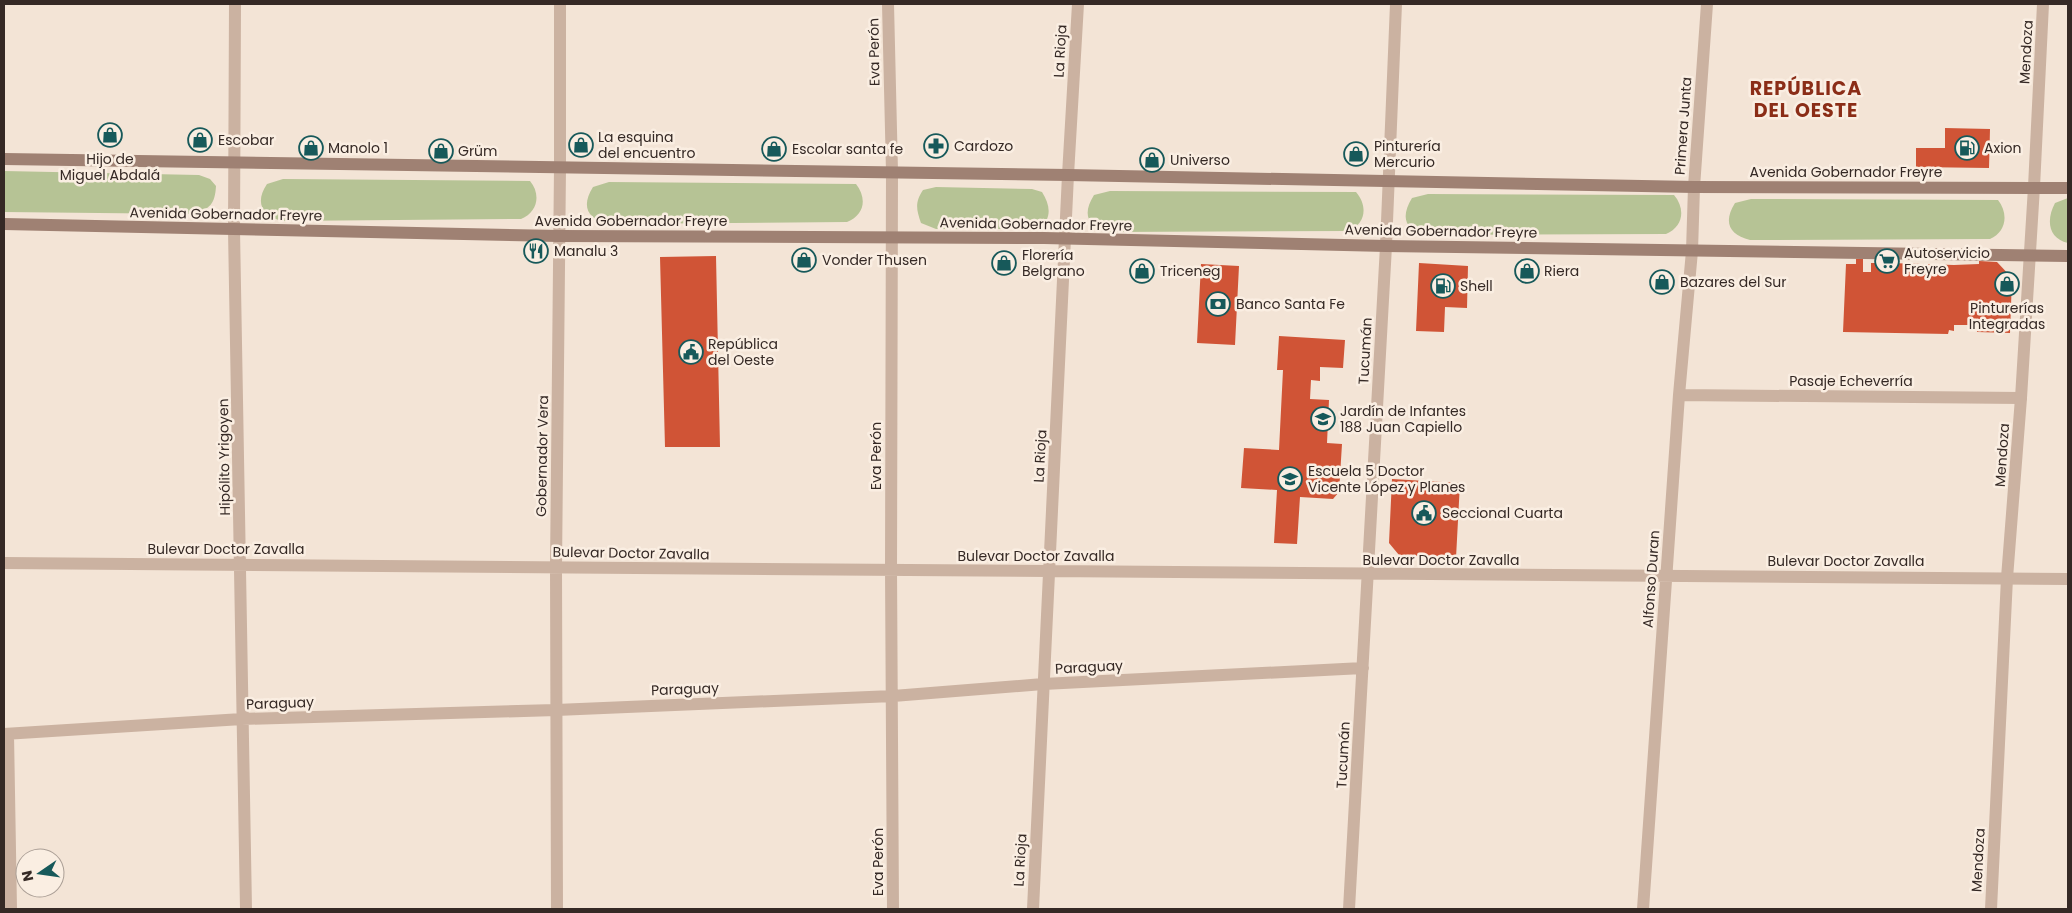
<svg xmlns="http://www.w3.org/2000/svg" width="2072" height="913" font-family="Poppins,sans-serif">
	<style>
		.green { fill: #b6c395 }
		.building { fill: #d05436 }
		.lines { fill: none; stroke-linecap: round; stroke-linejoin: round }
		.minor { stroke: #cbb2a1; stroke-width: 12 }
		.tertiary { stroke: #cbb2a1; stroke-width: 12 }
		.secondary { stroke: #9f8173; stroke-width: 12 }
		.labels { text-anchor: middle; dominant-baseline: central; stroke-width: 5; stroke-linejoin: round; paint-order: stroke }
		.street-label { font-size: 14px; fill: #352925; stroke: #faeee2 }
		.poi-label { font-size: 14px; fill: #352925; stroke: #faeee2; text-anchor: start }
		.district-label { font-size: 19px; font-weight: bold; letter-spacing: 1px; fill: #8b2d17; stroke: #faeee2 }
	</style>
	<rect width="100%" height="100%" fill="#f3e4d6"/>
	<!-- green -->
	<path class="green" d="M4,171L199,175L210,179L216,186C215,204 210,209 193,214L4,212Z
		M283,179L530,181C541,194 538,212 521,219L282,221C261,215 255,202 267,184Z
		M609,182L856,184C867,198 865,215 847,222L608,224C587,219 581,206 593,187Z
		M936,187L1032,189L1042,192C1051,206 1052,220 1038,229H936L921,223C916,209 915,202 923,190Z
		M1110,191L1356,192C1368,206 1366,224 1348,231L1109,232C1087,227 1082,214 1094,195Z
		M1428,194L1674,195C1686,209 1683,227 1666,234L1427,235C1405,230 1400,218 1412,198Z
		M2068,198V243C2048,238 2046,220 2055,203Z
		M1751,199L1998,200C2009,214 2006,232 1990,239L1750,240C1729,235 1723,222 1735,203Z"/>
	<!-- building -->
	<path class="building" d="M1945,128L1990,129L1989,168L1916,167V148H1945Z
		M716,256L720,447H665L660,257Z
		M1856,259H1863V272H1871V263H1878V259H1890V263L1954,265L1979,264V261L1997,262L2012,278L2010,333L1977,332V325H1954V331L1949,330L1948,334L1843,332L1846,264H1856Z
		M1419,263L1468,266L1467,308L1445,307L1444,332L1416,331Z
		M1201,264L1239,266L1235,345L1197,343Z
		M1279,336L1345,340L1343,368L1320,367V381L1311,380L1310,399L1329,400L1327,443L1342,444L1339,492L1333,499L1300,497L1297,544L1274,543L1277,490L1241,488L1244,448L1279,450L1283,370H1277Z
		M1392,479L1460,483L1456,558L1399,555L1389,543Z"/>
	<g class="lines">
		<!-- minor -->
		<path class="minor" d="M235,4L234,230L246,909
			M888,4L892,172L891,570L893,909
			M2034,187L2043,4
			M1679,395L2021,398
			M4,563L2068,579
			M4,734L242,719L556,710L893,696L1043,684L1363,668
			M8,734L11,909
			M557,909L556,567L560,167V4
			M1033,909L1068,175L1078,4
			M1349,909L1386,246L1396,4
			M1643,909L1679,395L1692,251L1694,187L1707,4"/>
		<!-- tertiary -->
		<path class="tertiary" d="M1991,909L2007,578L2021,398L2034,187"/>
		<!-- secondary -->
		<path class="secondary" d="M4,159L1068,175L1694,187L2068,188
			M4,224L559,236L1044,238L1386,246L2068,256"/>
	</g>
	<!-- icons -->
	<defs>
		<g id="shop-ring" transform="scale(1.25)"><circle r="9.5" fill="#faeee2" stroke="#17595a" stroke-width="1.5"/><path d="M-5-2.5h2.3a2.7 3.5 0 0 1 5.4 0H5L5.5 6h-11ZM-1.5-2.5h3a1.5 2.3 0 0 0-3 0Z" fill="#17595a"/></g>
		<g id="pharmacy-ring" transform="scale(1.25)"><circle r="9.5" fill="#faeee2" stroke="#17595a" stroke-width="1.5"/><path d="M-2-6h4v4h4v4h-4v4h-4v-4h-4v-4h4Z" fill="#17595a"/></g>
		<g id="fuel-ring" transform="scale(1.25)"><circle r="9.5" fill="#faeee2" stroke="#17595a" stroke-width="1.5"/><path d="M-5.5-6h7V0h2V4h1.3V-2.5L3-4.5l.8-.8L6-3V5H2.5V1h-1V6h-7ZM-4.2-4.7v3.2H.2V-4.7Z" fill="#17595a"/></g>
		<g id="restaurant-ring" transform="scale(1.25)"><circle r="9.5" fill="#faeee2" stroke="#17595a" stroke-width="1.5"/><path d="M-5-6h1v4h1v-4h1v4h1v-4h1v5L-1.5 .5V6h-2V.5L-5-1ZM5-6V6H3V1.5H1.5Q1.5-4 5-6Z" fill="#17595a"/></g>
		<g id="supermarket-ring" transform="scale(1.25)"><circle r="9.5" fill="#faeee2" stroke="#17595a" stroke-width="1.5"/><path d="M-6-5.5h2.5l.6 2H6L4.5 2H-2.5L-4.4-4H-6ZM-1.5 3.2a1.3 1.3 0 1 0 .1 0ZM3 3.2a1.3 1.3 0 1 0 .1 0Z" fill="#17595a"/></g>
		<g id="bank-ring" transform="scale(1.25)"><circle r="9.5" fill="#faeee2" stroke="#17595a" stroke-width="1.5"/><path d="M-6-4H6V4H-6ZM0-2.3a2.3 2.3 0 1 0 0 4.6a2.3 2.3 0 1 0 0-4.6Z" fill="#17595a"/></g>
		<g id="civic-ring" transform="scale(1.25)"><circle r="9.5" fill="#faeee2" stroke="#17595a" stroke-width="1.5"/><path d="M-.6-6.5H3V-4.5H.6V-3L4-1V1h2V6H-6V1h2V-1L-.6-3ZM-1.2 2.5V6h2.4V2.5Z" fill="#17595a"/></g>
		<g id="school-ring" transform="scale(1.25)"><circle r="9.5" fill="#faeee2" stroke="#17595a" stroke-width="1.5"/><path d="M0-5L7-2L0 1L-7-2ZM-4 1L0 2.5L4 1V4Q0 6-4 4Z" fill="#17595a"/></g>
	</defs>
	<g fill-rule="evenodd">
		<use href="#shop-ring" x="110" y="135"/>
		<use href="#shop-ring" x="200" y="140"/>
		<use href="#shop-ring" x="581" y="145"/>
		<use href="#pharmacy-ring" x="936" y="146"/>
		<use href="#shop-ring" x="311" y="148"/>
		<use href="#fuel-ring" x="1967" y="148"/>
		<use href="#shop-ring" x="774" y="149"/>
		<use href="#shop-ring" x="441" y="151"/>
		<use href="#shop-ring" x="1356" y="154"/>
		<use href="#shop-ring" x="1152" y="160"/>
		<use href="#restaurant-ring" x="536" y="251"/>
		<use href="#shop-ring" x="804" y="260"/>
		<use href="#supermarket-ring" x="1887" y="261"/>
		<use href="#shop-ring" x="1004" y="263"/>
		<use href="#shop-ring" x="1142" y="271"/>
		<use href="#shop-ring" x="1527" y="271"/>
		<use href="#shop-ring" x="1662" y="282"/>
		<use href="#shop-ring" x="2007" y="284"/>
		<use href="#fuel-ring" x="1443" y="286"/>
		<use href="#bank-ring" x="1218" y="304"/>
		<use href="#civic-ring" x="691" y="352"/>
		<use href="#school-ring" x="1323" y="419"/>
		<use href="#school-ring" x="1290" y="479"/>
		<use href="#civic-ring" x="1424" y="513"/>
	</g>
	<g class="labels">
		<!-- street labels -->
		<g class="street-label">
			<text transform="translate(1060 51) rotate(-87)">La Rioja</text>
			<text transform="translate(874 52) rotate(-91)">Eva Perón</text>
			<text transform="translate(2026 52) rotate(-87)">Mendoza</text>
			<text transform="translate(1683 126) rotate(-86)">Primera Junta</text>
			<text x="1846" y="172">Avenida Gobernador Freyre</text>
			<text transform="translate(226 214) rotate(1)">Avenida Gobernador Freyre</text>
			<text x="631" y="221">Avenida Gobernador Freyre</text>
			<text transform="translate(1036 224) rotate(1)">Avenida Gobernador Freyre</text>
			<text transform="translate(1441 231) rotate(1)">Avenida Gobernador Freyre</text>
			<text transform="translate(1365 351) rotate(-87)">Tucumán</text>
			<text x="1851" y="381">Pasaje Echeverría</text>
			<text transform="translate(2002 455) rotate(-86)">Mendoza</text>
			<text transform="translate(542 456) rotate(-89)">Gobernador Vera</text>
			<text transform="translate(876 456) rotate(-90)">Eva Perón</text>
			<text transform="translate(1040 456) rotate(-87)">La Rioja</text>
			<text transform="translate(224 457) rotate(-91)">Hipólito Yrigoyen</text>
			<text x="226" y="549">Bulevar Doctor Zavalla</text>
			<text transform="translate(631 553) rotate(1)">Bulevar Doctor Zavalla</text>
			<text x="1036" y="556">Bulevar Doctor Zavalla</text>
			<text x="1441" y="560">Bulevar Doctor Zavalla</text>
			<text x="1846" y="561">Bulevar Doctor Zavalla</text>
			<text transform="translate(1651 579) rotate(-86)">Alfonso Duran</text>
			<text transform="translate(1089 667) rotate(-3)">Paraguay</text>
			<text transform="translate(685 689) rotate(-2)">Paraguay</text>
			<text transform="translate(280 703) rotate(-2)">Paraguay</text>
			<text transform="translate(1343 755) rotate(-87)">Tucumán</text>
			<text transform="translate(1020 860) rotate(-87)">La Rioja</text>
			<text transform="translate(1978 860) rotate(-87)">Mendoza</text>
			<text transform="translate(878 862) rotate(-90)">Eva Perón</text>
		</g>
		<!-- poi labels -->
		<g class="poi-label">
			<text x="598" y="137">La esquina<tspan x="598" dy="16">del encuentro</tspan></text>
			<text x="218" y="140">Escobar</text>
			<text x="954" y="146">Cardozo</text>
			<text x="1374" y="146">Pinturería<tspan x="1374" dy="16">Mercurio</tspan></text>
			<text x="328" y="148">Manolo 1</text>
			<text x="1984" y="148">Axion</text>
			<text x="792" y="149">Escolar santa fe</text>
			<text x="458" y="151">Grüm</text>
			<text x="110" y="159" text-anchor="middle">Hijo de<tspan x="110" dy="16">Miguel Abdalá</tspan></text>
			<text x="1170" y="160">Universo</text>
			<text x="554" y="251">Manalu 3</text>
			<text x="1904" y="253">Autoservicio<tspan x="1904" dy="16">Freyre</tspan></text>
			<text x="1022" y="255">Florería<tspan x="1022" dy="16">Belgrano</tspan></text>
			<text x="822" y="260">Vonder Thusen</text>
			<text x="1160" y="271">Triceneg</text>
			<text x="1544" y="271">Riera</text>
			<text x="1680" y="282">Bazares del Sur</text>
			<text x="1460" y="286">Shell</text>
			<text x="1236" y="304">Banco Santa Fe</text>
			<text x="2007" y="308" text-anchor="middle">Pinturerías<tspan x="2007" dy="16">Integradas</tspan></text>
			<text x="708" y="344">República<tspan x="708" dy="16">del Oeste</tspan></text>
			<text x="1340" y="411">Jardín de Infantes<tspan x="1340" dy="16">188 Juan Capiello</tspan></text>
			<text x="1308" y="471">Escuela 5 Doctor<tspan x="1308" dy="16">Vicente López y Planes</tspan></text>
			<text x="1442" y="513">Seccional Cuarta</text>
		</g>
		<!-- district labels -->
		<g class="district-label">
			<text x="1806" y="88">REPÚBLICA<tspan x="1806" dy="22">DEL OESTE</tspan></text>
		</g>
	</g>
	<!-- border -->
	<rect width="2072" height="913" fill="none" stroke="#352925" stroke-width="10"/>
	<!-- north arrow -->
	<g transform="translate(40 873) rotate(257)"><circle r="24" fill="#faeee2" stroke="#ab9f96"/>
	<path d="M0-4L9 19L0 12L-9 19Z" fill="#17595a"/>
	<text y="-8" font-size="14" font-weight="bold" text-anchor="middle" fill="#352925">N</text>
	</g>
</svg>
